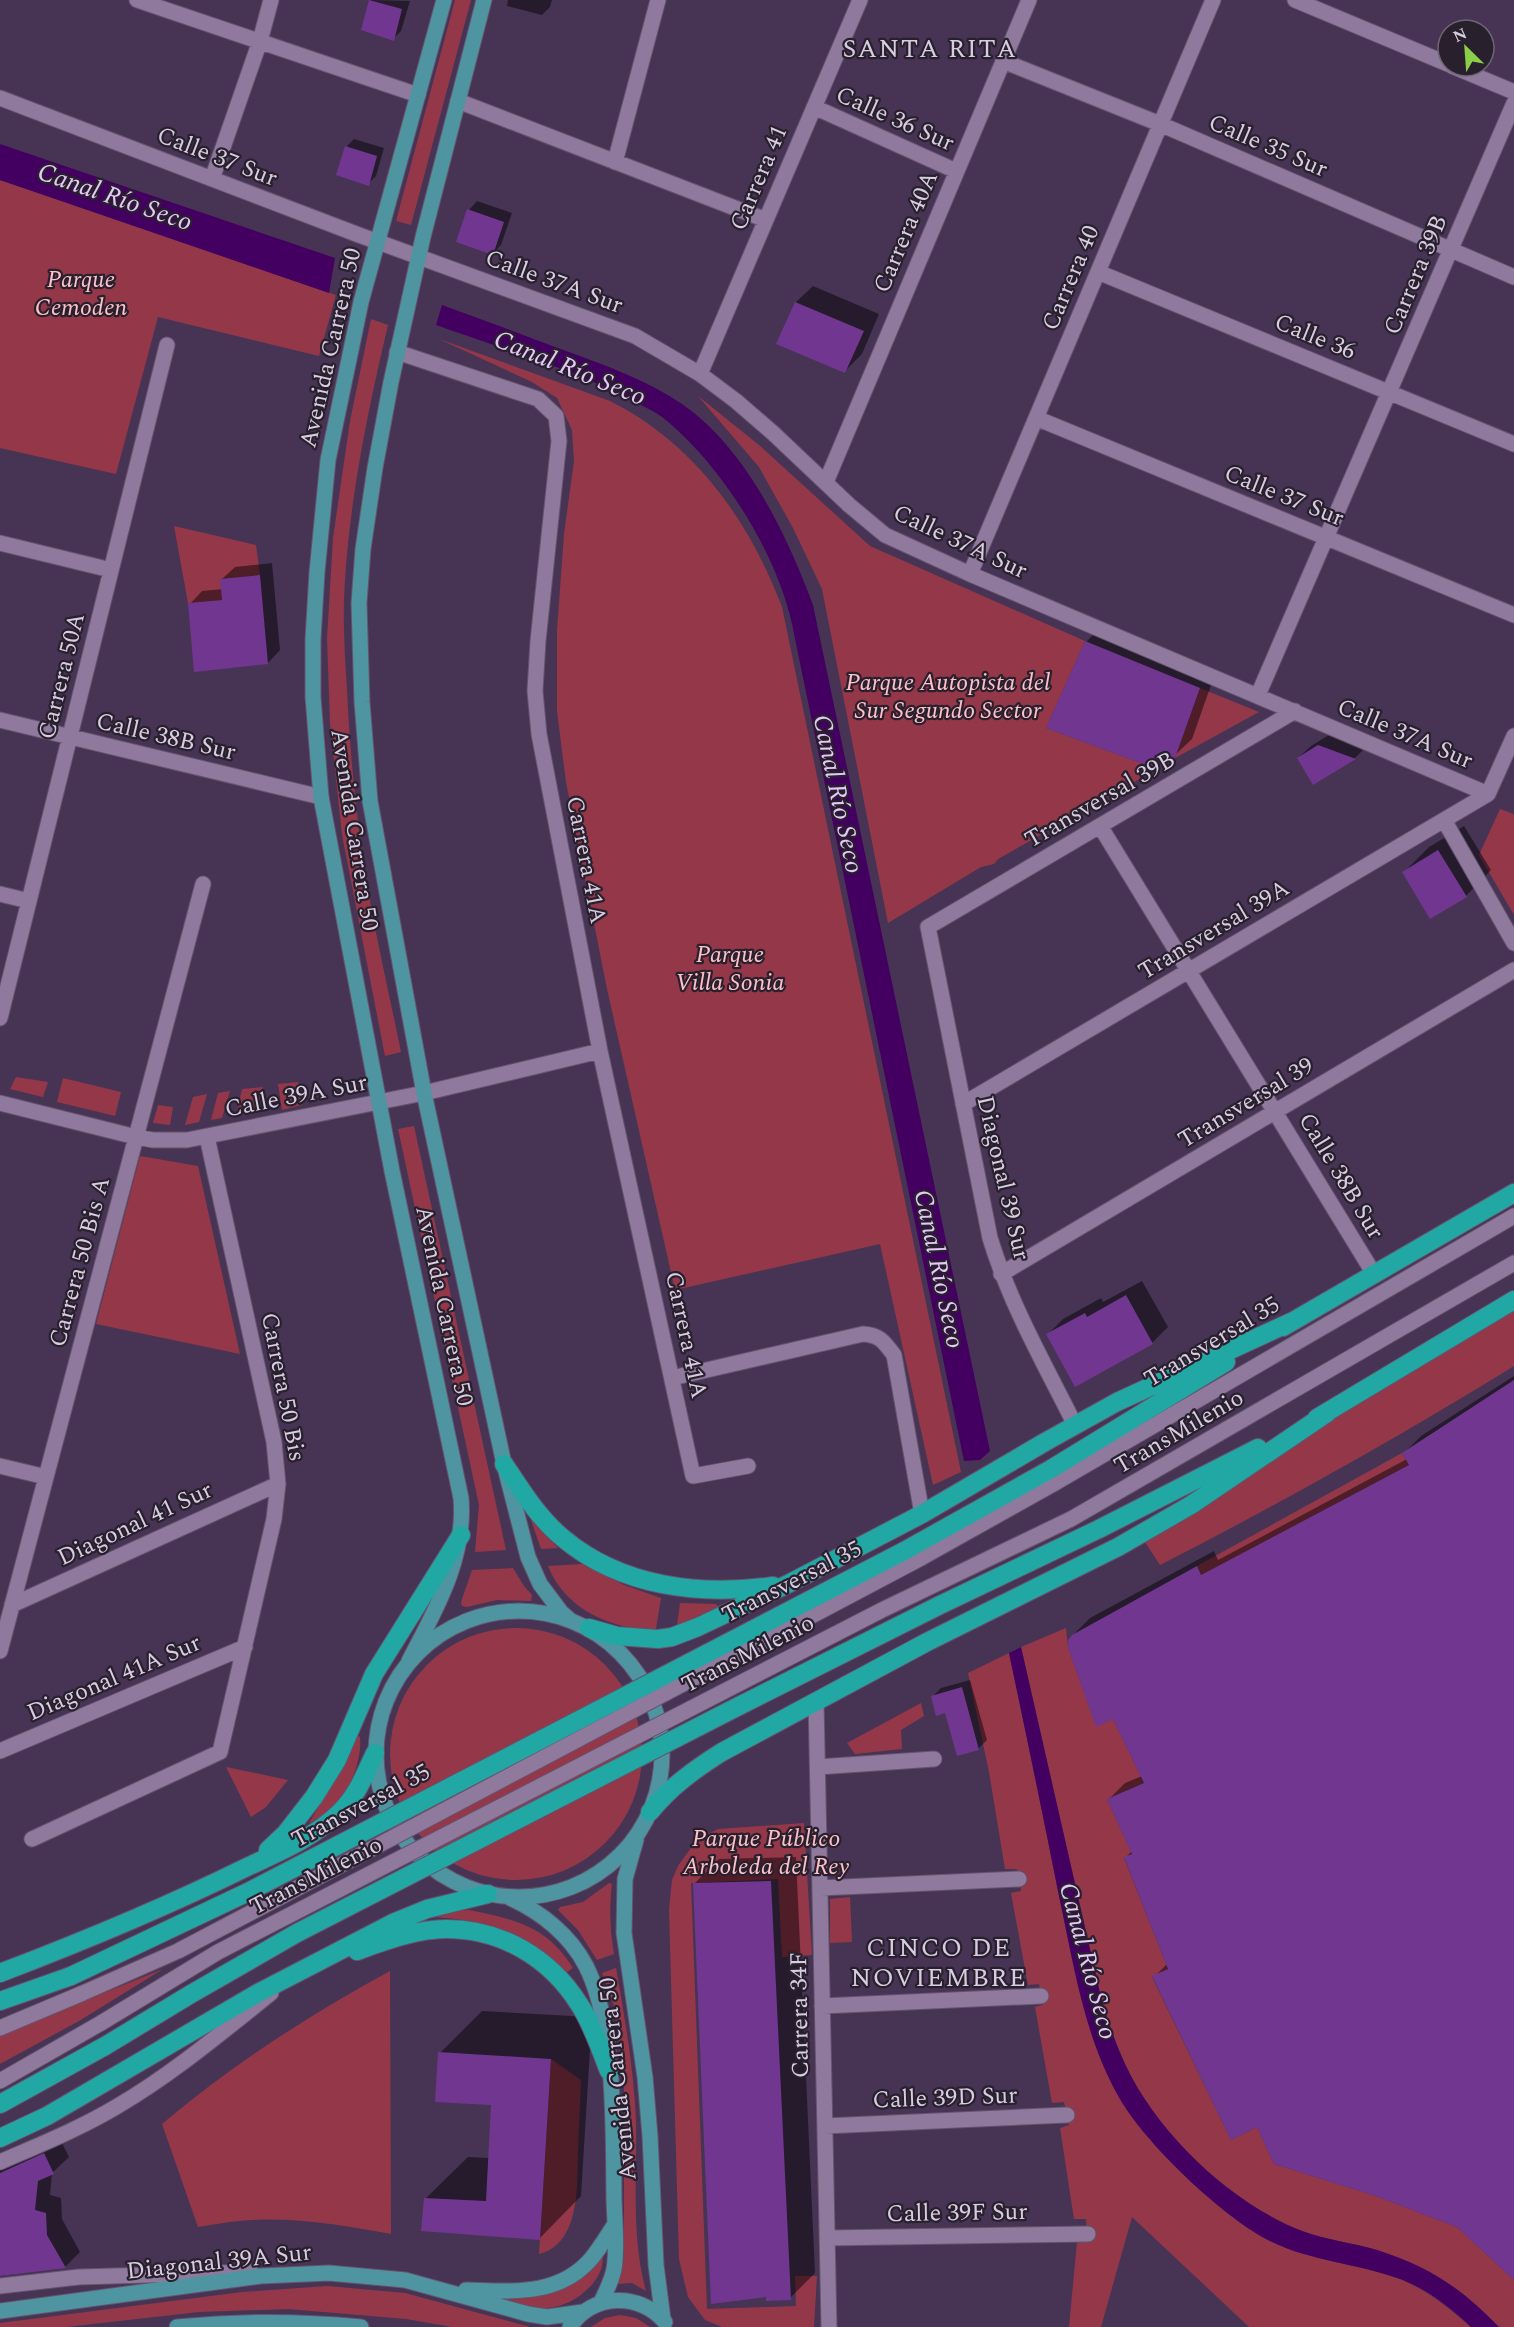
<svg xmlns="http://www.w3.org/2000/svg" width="1514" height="2327" font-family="Spectral,serif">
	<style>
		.green { fill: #943849 }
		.water { fill: #440060 }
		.shadow { fill: #0007 }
		.building { fill: #713790 }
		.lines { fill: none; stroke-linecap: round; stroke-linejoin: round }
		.minor-casing { stroke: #64536e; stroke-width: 17 }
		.major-casing { stroke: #64536e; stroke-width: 17 }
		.highway-casing { stroke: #64536e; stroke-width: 20 }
		.minor { stroke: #8f799d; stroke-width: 15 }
		.major { stroke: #4e95a1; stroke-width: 15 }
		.highway { stroke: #22a8a4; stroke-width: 18 }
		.minor-bridge-casing { stroke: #64536e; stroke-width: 17; stroke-linecap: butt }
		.highway-bridge-casing { stroke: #64536e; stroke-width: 20; stroke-linecap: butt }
		.minor-bridge { stroke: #8f799d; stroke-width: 15 }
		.highway-bridge { stroke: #22a8a4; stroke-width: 18 }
		.labels { text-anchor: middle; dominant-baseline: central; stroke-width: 4.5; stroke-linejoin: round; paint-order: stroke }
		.street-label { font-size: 24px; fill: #d8cce0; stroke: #29202e }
		.park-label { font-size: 24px; font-style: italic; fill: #ffc1c8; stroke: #29202e }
		.neighbourhood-label { font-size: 26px; letter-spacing: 1.5px; fill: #d8cce0; stroke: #29202e }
		.water-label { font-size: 26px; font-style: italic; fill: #e5c8f8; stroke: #29202e }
	</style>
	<rect width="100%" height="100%" fill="#473454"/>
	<!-- green -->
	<path class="green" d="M455,0H471L411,225L396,221Z
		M0,180L336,295L319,356L158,317L116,474L0,448Z
		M371,319L388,325C367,414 348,506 344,598C343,628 345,658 347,689C349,735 353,783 359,829C368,904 386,978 401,1052L385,1056L342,835L330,723L327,638L333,538L350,421Z
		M439,339L610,401C694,443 749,520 782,607L961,1472L933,1485L880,1244L675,1290L607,989L566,782L557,711V630L564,534L574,461L572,430L557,398L532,382Z
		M698,396L759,445L870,546L1085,641L1046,728L1157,769L998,859L994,864L981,867L888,923L822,589L793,528L759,467Z
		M174,526L256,545L260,575L221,579L222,600L188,603Z
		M1200,688L1259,712L1175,758Z
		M1500,809L1514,814V915L1479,855Z
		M16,1077L48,1082L43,1097L10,1089Z
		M63,1078L121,1092L115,1116L57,1102Z
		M298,1082L302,1105L282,1110L278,1084Z
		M263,1087L256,1113L236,1116L242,1089Z
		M230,1091L222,1118L211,1120L218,1093Z
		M207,1094L199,1122L185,1125L193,1097Z
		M158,1105L173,1107L170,1125L153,1123Z
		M414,1126L506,1550L475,1552L479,1505L398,1129Z
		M140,1156L198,1166L240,1354L96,1324Z
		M1514,1311V1366C1399,1437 1281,1503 1160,1565L1143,1539L1323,1425Z
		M1402,1453L1409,1465L1201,1575L1197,1566Z
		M531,1520L558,1548L541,1549Z
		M583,1564L624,1585L661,1598L656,1629C612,1631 564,1608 548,1566Z
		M513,1568L524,1586L532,1595L531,1601L497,1600L467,1607L462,1606L461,1602L472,1570Z
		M680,1603L716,1604L719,1608L677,1626Z
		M390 1754a126 126 0 1 1 252 0a126 126 0 1 1-252 0Z
		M1066,1628L1068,1647L1096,1726L1113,1719L1144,1783L1107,1799L1132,1854L1124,1858L1168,1969L1152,1977L1231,2140L1257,2127L1274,2164L1373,2195L1457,2227L1514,2280V2327H1499C1461,2288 1430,2267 1377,2250C1353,2243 1326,2240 1302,2231C1232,2204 1158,2134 1126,2066C1116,2045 1109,2024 1102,2002L1021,1647Z
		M1009,1653C1026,1734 1043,1815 1059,1896C1074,1965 1084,2037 1120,2099C1146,2144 1220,2214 1266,2239C1307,2261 1356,2263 1400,2279C1427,2290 1449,2308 1471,2327H1249L1132,2217L1101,2327H1069L1077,2242H1088L1086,2219H1074L1060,2128L1069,2125L1064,2102L1052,2103L1035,2007L1043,2005L1039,1984L1028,1985L1011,1893L1021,1891L1017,1869H1005L989,1772L968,1673Z
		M921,1703L924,1716L901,1730L902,1749L855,1754L847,1743Z
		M357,1735L360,1737C363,1767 340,1815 309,1823L337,1777Z
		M226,1767L288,1780L266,1807L251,1817Z
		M804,1823L812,1955L782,1957L778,1879L691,1883L707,2309L796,2306L795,2276H817L814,2327H722L705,2320L688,2297L679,2259L669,1909L672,1880L678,1866L693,1845L703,1836L718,1829Z
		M609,1883L612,1884C609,1908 610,1931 614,1954L597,1960L578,1930L558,1910L560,1907L583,1902Z
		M850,1897L852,1942L830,1943V1899Z
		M469,1910C514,1919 547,1926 573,1968L567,1972C527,1933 485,1919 429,1917L450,1911Z
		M616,1968C625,2019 634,2070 636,2122C637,2178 631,2237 646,2291L632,2283L616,2284L623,2264L624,2252V2084L614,2006L602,1973Z
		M163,1969L79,2021L0,2064V2035Z
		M390,1971L391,2234C342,2225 290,2216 239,2221C226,2222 212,2225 198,2227L162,2124C232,2065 309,2015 390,1971Z
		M551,2059L581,2080C580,2103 579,2126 578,2150C577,2184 581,2244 539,2254Z
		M603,2251C603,2259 603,2267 599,2274C590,2292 566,2308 546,2308C532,2308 518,2303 505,2299L534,2297L549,2293Z
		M327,2286L405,2293L530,2327H452L406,2319L288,2309L199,2312L66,2327H0V2323L242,2292Z
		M620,2315L636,2318L650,2327H591L605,2318Z"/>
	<!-- water -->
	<path class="water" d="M0,144L335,258L329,293L0,180Z
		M442,305C484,320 525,336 566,351C607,366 647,380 682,404C746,448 787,535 813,605L990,1451L980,1460L964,1461L792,624C776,552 723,468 667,421C656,411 640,405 627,398C567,367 500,348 436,325Z
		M1021,1647L1102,2002C1109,2024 1116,2045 1126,2066C1158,2134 1232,2204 1302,2231C1326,2240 1353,2243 1377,2250C1430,2267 1461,2288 1499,2327H1471C1450,2307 1427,2289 1400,2279C1356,2263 1307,2261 1266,2239C1220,2214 1146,2144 1120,2099C1084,2037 1074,1965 1059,1896C1043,1815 1026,1734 1009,1653Z"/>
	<!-- shadow -->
	<path class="shadow" d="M370,0L410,1L401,31L393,39L363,29Z
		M508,0H552L550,7L542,15L507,6Z
		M354,139L384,148L376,176L368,184L346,147Z
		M477,201L512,213L501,245L493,253L469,210Z
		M813,286L879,314L862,354L845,371L796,302Z
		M272,563L280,650L268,663L190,604L202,591L223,589L222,579L235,567Z
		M1103,625L1216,671L1192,739L1174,756L1086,642Z
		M1332,733L1367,746L1355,758L1314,783L1298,758L1311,746Z
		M1464,826L1491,870L1466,896L1404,872L1429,847Z
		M1142,1281L1168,1327L1152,1343L1048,1334L1063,1319L1101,1298L1103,1302Z
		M1514,1376V2278L1458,2226L1258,2125L1154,1977L1168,1963L1125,1858L1132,1851L1109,1799L1125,1783L1142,1776L1073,1635L1090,1618L1214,1551L1218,1560L1407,1459L1404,1453L1421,1436Z
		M970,1680L987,1740L979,1748L958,1754L946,1711L933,1696L941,1688Z
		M796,1857L815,2273L790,2298L694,1884L719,1859Z
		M482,2011L592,2017L581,2196L539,2239L425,2199L468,2157L490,2158L493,2103L440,2053Z
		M60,2139L69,2157L52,2173L50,2195L61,2198L62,2219L80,2252L65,2267L0,2276V2167Z"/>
	<!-- building -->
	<path class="building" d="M369,0L402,9L394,41L361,30Z
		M345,146L377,156L369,186L336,175Z
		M467,209L504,222L493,255L456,242Z
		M795,302L864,331L845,373L776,344Z
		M260,575L268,664L194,672L188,603L222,600L220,579Z
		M1085,641L1200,688L1175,758L1157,769L1046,728Z
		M1318,745L1356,759L1313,785L1297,758Z
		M1438,850L1467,897L1430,919L1402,872Z
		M1126,1295L1153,1344L1075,1387L1046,1334L1085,1313L1087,1317Z
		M1514,1380V2280L1457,2227L1373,2195L1274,2164L1257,2127L1231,2140L1152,1976L1168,1969L1124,1857L1132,1854L1107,1799L1144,1783L1113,1719L1096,1727L1068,1647V1640L1072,1635L1197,1566L1201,1575L1409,1465L1402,1453Z
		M962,1687L979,1750L957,1756L945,1713L936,1716L931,1696Z
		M771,1881L791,2300L766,2301V2297L711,2304L693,1883Z
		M438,2052L551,2059L540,2240L421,2231L424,2198L486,2201L491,2105L435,2102Z
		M44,2153L54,2174L38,2181L35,2210L46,2213L47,2235L66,2268L0,2276V2173Z"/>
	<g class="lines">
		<!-- minor casing -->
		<g class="minor-casing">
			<path id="minor" d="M137,0L418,95
				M1295,0L1448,64
				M1003,61L1160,124L1514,277
				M1452,66L1514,92
				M0,98L359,235L635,336L700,374L736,401L773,433L849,505L885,535L970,574L1488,794
				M458,101L766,220
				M814,107L956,171
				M615,162L658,0
				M212,179L260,41L271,0
				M1098,272L1514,444
				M397,352L538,399L556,416L559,441L538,641L535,691L539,734L600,1051L693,1476L748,1466
				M700,374L860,0
				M1036,418L1514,615
				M826,482L1029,0
				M0,543L111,570
				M970,574L1213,0
				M1258,695L1514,103
				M0,720L321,797
				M1488,794L1514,736
				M1444,820L1514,943
				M1100,826L1374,1274
				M0,894L29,901
				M0,1018L167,345
				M0,1103L136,1137L153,1140H187L424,1093L600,1051
				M963,1104L1488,794
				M1001,1274L1514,970
				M672,1378L863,1334C880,1335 884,1342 894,1355L922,1514
				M1075,1425C1044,1363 1010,1304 990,1238L928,927L1295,711
				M0,1466L46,1477
				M1055,1483L1514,1216
				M1071,1519L1514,1263
				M12,1605L278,1484
				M0,1651L203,884
				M816,1701L829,2327
				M0,1751L245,1647
				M818,1767L934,1759
				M32,1839L220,1752L274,1519L278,1484L274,1442L207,1137
				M820,1888L1019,1879
				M822,2006L1041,1996
				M0,2028L83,1993
				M0,2081L101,2023
				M825,2126L1067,2115
				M0,2162C39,2145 79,2129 116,2107C171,2075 221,2033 271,1993
				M827,2238L1088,2234
				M0,2286L79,2277L251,2272"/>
		</g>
		<!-- major casing -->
		<g class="major-casing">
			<path id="major" d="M484,0L423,237L391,382L375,468L363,549L359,603L362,702L370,801L424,1093L504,1464L528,1557L540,1584L561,1612L570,1620
				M376 1754a143 143 0 1 1 286 0a143 143 0 1 1-286 0Z
				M409,1661C436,1609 466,1558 461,1498L392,1171L321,797L313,697V639L317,572L328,460L361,302L444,0
				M636,1840L625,1879L624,1933L645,2077L650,2136L656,2265L663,2319
				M510,1898C541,1912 570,1935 586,1966C616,2026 613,2129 614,2196C614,2219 618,2245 614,2269C612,2280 606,2292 601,2302
				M466,2290C511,2291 558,2297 591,2259C600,2248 607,2236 615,2224
				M0,2311L261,2276L329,2273L405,2280L528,2314L547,2317L583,2312
				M177,2327C238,2321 299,2321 361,2327
				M570,2327C592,2293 640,2292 665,2322"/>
		</g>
		<!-- highway casing -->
		<g class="highway-casing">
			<path id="highway" d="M1283,1327L1514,1193
				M1317,1418L1514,1300
				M504,1464C522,1491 539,1519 564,1539C622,1587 700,1596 773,1586
				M1051,1469L1226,1362
				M1099,1529L1258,1448
				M589,1628L617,1636L658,1639L672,1637L698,1627L790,1583L922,1514L1045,1442L1117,1402L1291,1322
				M650,1812C670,1787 695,1769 722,1752L927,1642L1118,1547L1191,1505L1327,1413
				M268,1850L286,1833L314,1797L337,1760L374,1674L461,1535
				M357,1951C385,1941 417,1929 446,1929C502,1929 550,1958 579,2004C593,2025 600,2049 609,2071
				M0,1973C84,1941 166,1907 247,1867C279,1852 315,1837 340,1812C357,1796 365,1774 375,1753
				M0,2001L71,1976
				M0,2104L105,2046
				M0,2138L47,2116L258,1993L395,1922L427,1909L488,1894"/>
		</g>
		<!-- minor -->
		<use href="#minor" class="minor"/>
		<!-- major -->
		<use href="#major" class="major"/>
		<!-- highway -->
		<use href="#highway" class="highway"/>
		<!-- minor-bridge casing -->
		<g class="minor-bridge-casing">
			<path id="minor-bridge" d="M83,1993L178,1951L273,1901L921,1558L1055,1483
				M101,2023L218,1952L882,1610L1071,1519"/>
		</g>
		<!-- highway-bridge casing -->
		<g class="highway-bridge-casing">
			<path id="highway-bridge" d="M71,1976L248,1892L906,1550L1051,1469
				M105,2046L191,1994L297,1933L731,1710L940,1605L1099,1529"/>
		</g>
		<!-- minor-bridge -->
		<use href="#minor-bridge" class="minor-bridge"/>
		<!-- highway-bridge -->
		<use href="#highway-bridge" class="highway-bridge"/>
	</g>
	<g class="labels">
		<!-- street labels -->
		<g class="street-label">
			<text transform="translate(895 119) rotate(24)">Calle 36 Sur</text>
			<text transform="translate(1268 146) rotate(23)">Calle 35 Sur</text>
			<text transform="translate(217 157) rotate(21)">Calle 37 Sur</text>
			<text transform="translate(759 178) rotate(-67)">Carrera 41</text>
			<text transform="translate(906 232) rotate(-67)">Carrera 40A</text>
			<text transform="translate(1416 275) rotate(-67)">Carrera 39B</text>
			<text transform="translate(1071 278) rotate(-67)">Carrera 40</text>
			<text transform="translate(554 282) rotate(20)">Calle 37A Sur</text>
			<text transform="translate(1315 337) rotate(22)">Calle 36</text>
			<text transform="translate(331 348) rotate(-77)">Avenida Carrera 50</text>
			<text transform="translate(1284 496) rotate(22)">Calle 37 Sur</text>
			<text transform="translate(960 542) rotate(25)">Calle 37A Sur</text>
			<text transform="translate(62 676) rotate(-76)">Carrera 50A</text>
			<text transform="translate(1405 734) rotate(23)">Calle 37A Sur</text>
			<text transform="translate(166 737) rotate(13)">Calle 38B Sur</text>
			<text transform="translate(1100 800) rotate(-30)">Transversal 39B</text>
			<text transform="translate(354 830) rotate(81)">Avenida Carrera 50</text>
			<text transform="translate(586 860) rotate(79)">Carrera 41A</text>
			<text transform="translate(1214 930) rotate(-31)">Transversal 39A</text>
			<text transform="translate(296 1096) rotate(-11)">Calle 39A Sur</text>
			<text transform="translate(1246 1103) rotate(-31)">Transversal 39</text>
			<text transform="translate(1341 1176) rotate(59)">Calle 38B Sur</text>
			<text transform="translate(1003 1178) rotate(77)">Diagonal 39 Sur</text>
			<text transform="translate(80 1262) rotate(-75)">Carrera 50 Bis A</text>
			<text transform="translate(444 1306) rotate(78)">Avenida Carrera 50</text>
			<text transform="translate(686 1335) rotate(78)">Carrera 41A</text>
			<text transform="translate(1212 1342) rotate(-31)">Transversal 35</text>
			<text transform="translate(283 1387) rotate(79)">Carrera 50 Bis</text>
			<text transform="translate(1179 1432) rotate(-30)">TransMilenio</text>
			<text transform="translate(135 1524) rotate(-25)">Diagonal 41 Sur</text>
			<text transform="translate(792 1582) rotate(-27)">Transversal 35</text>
			<text transform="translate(748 1654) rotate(-27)">TransMilenio</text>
			<text transform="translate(114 1678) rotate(-23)">Diagonal 41A Sur</text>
			<text transform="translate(361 1806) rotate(-28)">Transversal 35</text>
			<text transform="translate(316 1876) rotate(-27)">TransMilenio</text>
			<text transform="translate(800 2015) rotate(-91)">Carrera 34F</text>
			<text transform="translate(618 2079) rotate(-96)">Avenida Carrera 50</text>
			<text transform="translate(945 2098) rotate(-2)">Calle 39D Sur</text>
			<text transform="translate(957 2213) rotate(-1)">Calle 39F Sur</text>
			<text transform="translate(219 2262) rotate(-6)">Diagonal 39A Sur</text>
		</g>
		<!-- park labels -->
		<g class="park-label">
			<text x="81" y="280">Parque<tspan x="81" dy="28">Cemoden</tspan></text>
			<text x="948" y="683">Parque Autopista del<tspan x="948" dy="28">Sur Segundo Sector</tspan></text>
			<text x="730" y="955">Parque<tspan x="730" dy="28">Villa Sonia</tspan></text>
			<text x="766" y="1839">Parque Público<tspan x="766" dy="28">Arboleda del Rey</tspan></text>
		</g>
		<!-- neighbourhood labels -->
		<g class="neighbourhood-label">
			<text x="930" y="49">SANTA RITA</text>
			<text x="939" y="1948">CINCO DE<tspan x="939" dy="30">NOVIEMBRE</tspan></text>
		</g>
		<!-- water labels -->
		<g class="water-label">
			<text transform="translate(115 197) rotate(19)">Canal Río Seco</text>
			<text transform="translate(570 368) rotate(22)">Canal Río Seco</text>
			<text transform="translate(838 794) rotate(78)">Canal Río Seco</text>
			<text transform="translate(939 1269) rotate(78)">Canal Río Seco</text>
			<text transform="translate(1088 1961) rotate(75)">Canal Río Seco</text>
		</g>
	</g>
	<!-- north arrow -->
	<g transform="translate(1466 48) rotate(335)"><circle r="28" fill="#29202e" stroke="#6f6575" stroke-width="1.5"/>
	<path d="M0-4.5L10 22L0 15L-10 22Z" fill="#8bce47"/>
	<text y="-9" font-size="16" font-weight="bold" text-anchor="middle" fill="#d8cce0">N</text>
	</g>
</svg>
